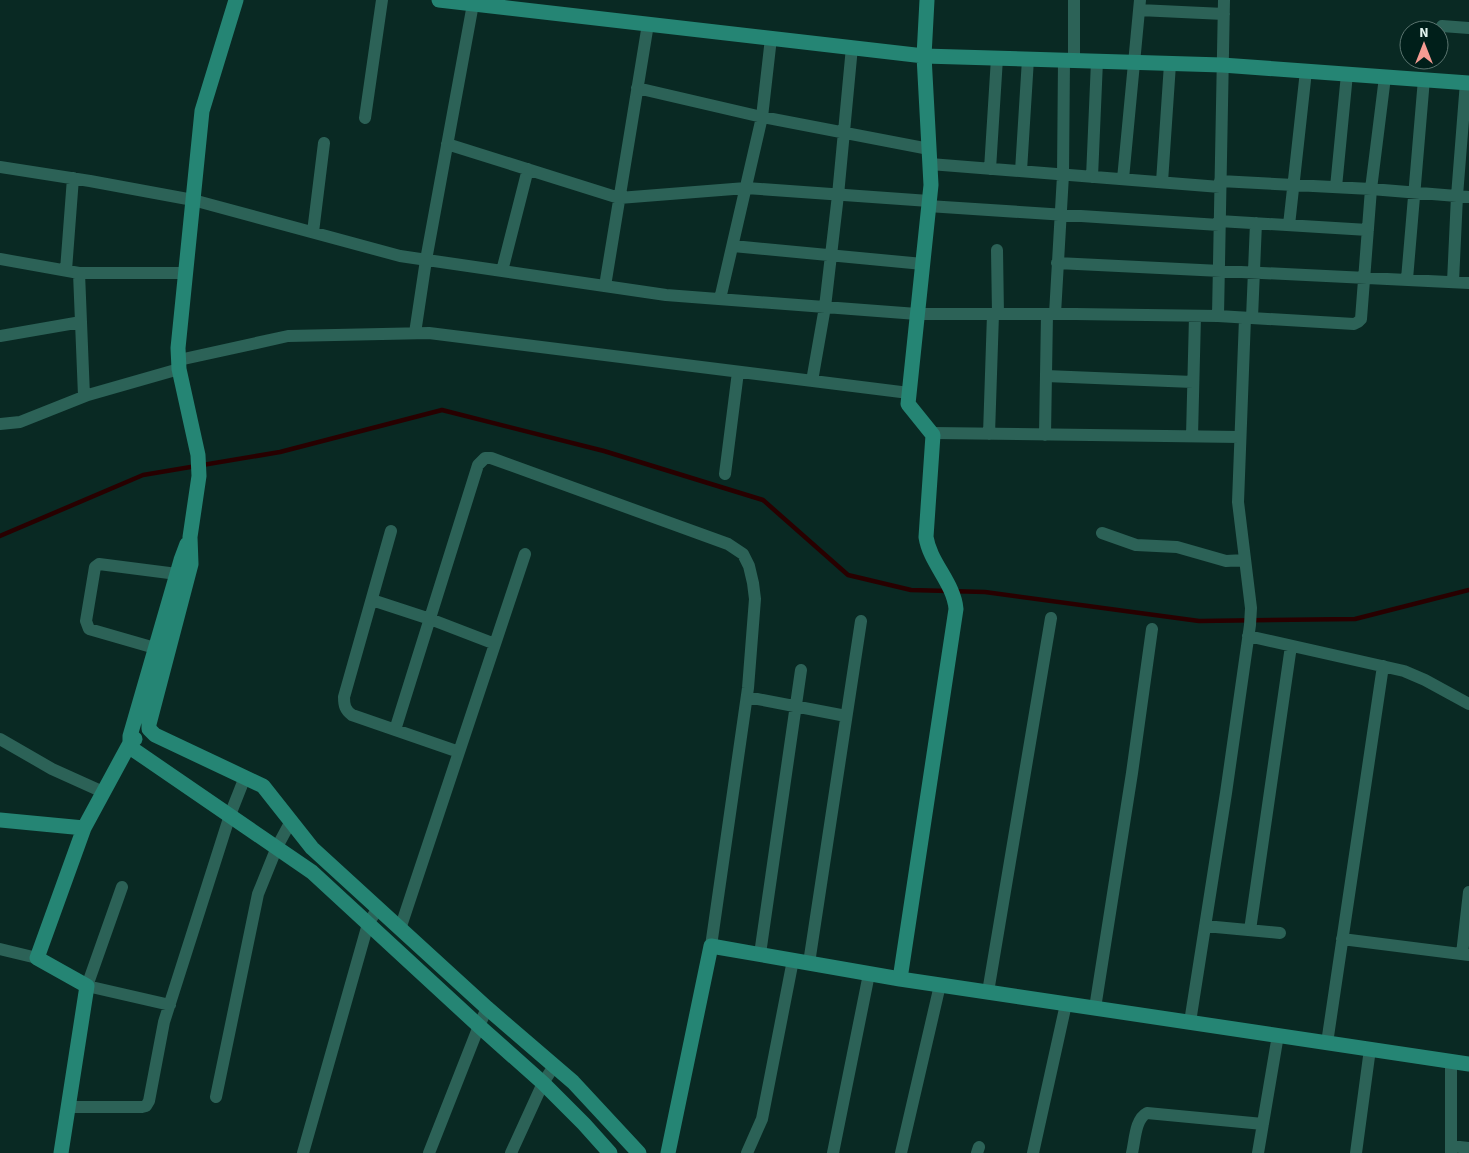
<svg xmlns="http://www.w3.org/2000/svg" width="1469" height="1153" font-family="'Source Sans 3',sans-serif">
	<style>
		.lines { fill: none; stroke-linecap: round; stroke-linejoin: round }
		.stream { stroke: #280000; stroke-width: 4.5 }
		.street { stroke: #2c6257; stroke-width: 12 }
		.secondary { stroke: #258574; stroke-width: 15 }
	</style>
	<rect width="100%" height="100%" fill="#092923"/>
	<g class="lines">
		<!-- stream -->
		<path class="stream" d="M0,536L143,475L280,452L442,410L604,451L763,500L848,575L911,590L985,592L1199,621L1355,619L1469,590"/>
		<!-- street -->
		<path class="street" d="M1139,10L1224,14
			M1442,26L1469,28
			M1074,62V0
			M637,88L762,117L929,149
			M365,118L382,0
			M447,144L619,198L746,188L929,201
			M930,164L1220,187
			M0,167L90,181L193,200L400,256L666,295L917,314H1075L1218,316L1224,0
			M990,169L997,58
			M1021,171L1028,59
			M1092,177L1097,61
			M1123,179L1140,0
			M1220,181L1371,189L1469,197
			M1162,182L1170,64
			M1336,187L1347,74
			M928,206L1219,225
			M1219,221L1368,230
			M1289,225L1306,71
			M313,232L324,143
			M733,246L923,264
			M997,250L998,314
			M0,259L79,273H186
			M1057,263L1469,283
			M66,270L73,178
			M502,271L528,169
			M79,273L84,396
			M1407,279L1424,79
			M1453,282L1457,196L1466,82
			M605,286L648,24
			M720,299L762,117L771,38
			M1055,314L1063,175L1064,60
			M1218,316L1354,324L1358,322L1361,319L1371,189L1385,77
			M1252,318L1256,223
			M415,333L426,260L473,4
			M0,336L81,322
			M179,360L288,336L429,333L909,393
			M1046,376L1193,382
			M812,381L825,307L838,195L852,47
			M0,424L20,422L88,395L179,369
			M932,433L1240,437
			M989,434L993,314
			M1045,435L1047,314
			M1192,436L1195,316
			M725,474L738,372
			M391,531L344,697C344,705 345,710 352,715L459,752
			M1102,533L1136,545L1177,547L1226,561L1245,560
			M372,600L430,619L495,644
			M1248,636L1404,671L1425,680L1469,704
			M155,648L89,629L86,621L95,567L99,564L177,574
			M747,697L846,716
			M395,730L478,465L485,458H491L728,544L743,554L749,566L753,583L755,599L748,688L711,946
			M0,739L52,769L103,792
			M122,887L87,986L170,1005
			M1205,926L1280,933
			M400,929L525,554
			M1250,930L1291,646
			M1342,939L1469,955
			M0,949L37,958
			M760,954L801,670
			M1462,954L1469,892
			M809,963L861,621
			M988,992L1051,618
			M1095,1008L1132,773L1152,629
			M1190,1022L1226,793L1250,625L1251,608L1238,502L1245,318
			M1327,1043L1383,666
			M216,1097L258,894L277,847L291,821
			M68,1107H142L146,1106L149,1101L164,1022L230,815L245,777
			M1451,1146L1469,1148
			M303,1153L368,924L378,908
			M429,1153L479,1026L487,1008
			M511,1153L543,1083L554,1066
			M747,1153L762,1119L793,960
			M833,1153L869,974
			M901,1153L940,985
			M977,1153L979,1147
			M1033,1153L1066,1004
			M1132,1153C1135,1141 1135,1119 1147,1113L1263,1124
			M1258,1153L1278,1035
			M1356,1153L1370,1049
			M1451,1153V1061"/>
		<!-- secondary -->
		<path class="secondary" d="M236,0L202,111L178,348L179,369L198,455L199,476L190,537L191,564L149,724V729L155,735L263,786L312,848L487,1008L573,1082L639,1153
			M439,0L924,56L1222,65L1469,83
			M187,544L181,560L130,736V743L134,750L312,872L479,1026L543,1083L584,1124L610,1153
			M0,820L84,828L130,743L135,739
			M900,979L956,609C954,583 930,563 926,537L933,435L908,404L931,185L924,56L927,0
			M61,1153L87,986L37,958L84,828
			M668,1153L711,946L900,979L1469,1064"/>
	</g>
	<!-- north arrow -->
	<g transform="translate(1424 45)"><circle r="24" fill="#001f1a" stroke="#5a746f"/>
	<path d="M0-4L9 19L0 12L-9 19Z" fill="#f59c93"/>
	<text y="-8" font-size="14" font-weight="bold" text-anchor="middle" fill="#e2f4ef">N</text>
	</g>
</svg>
